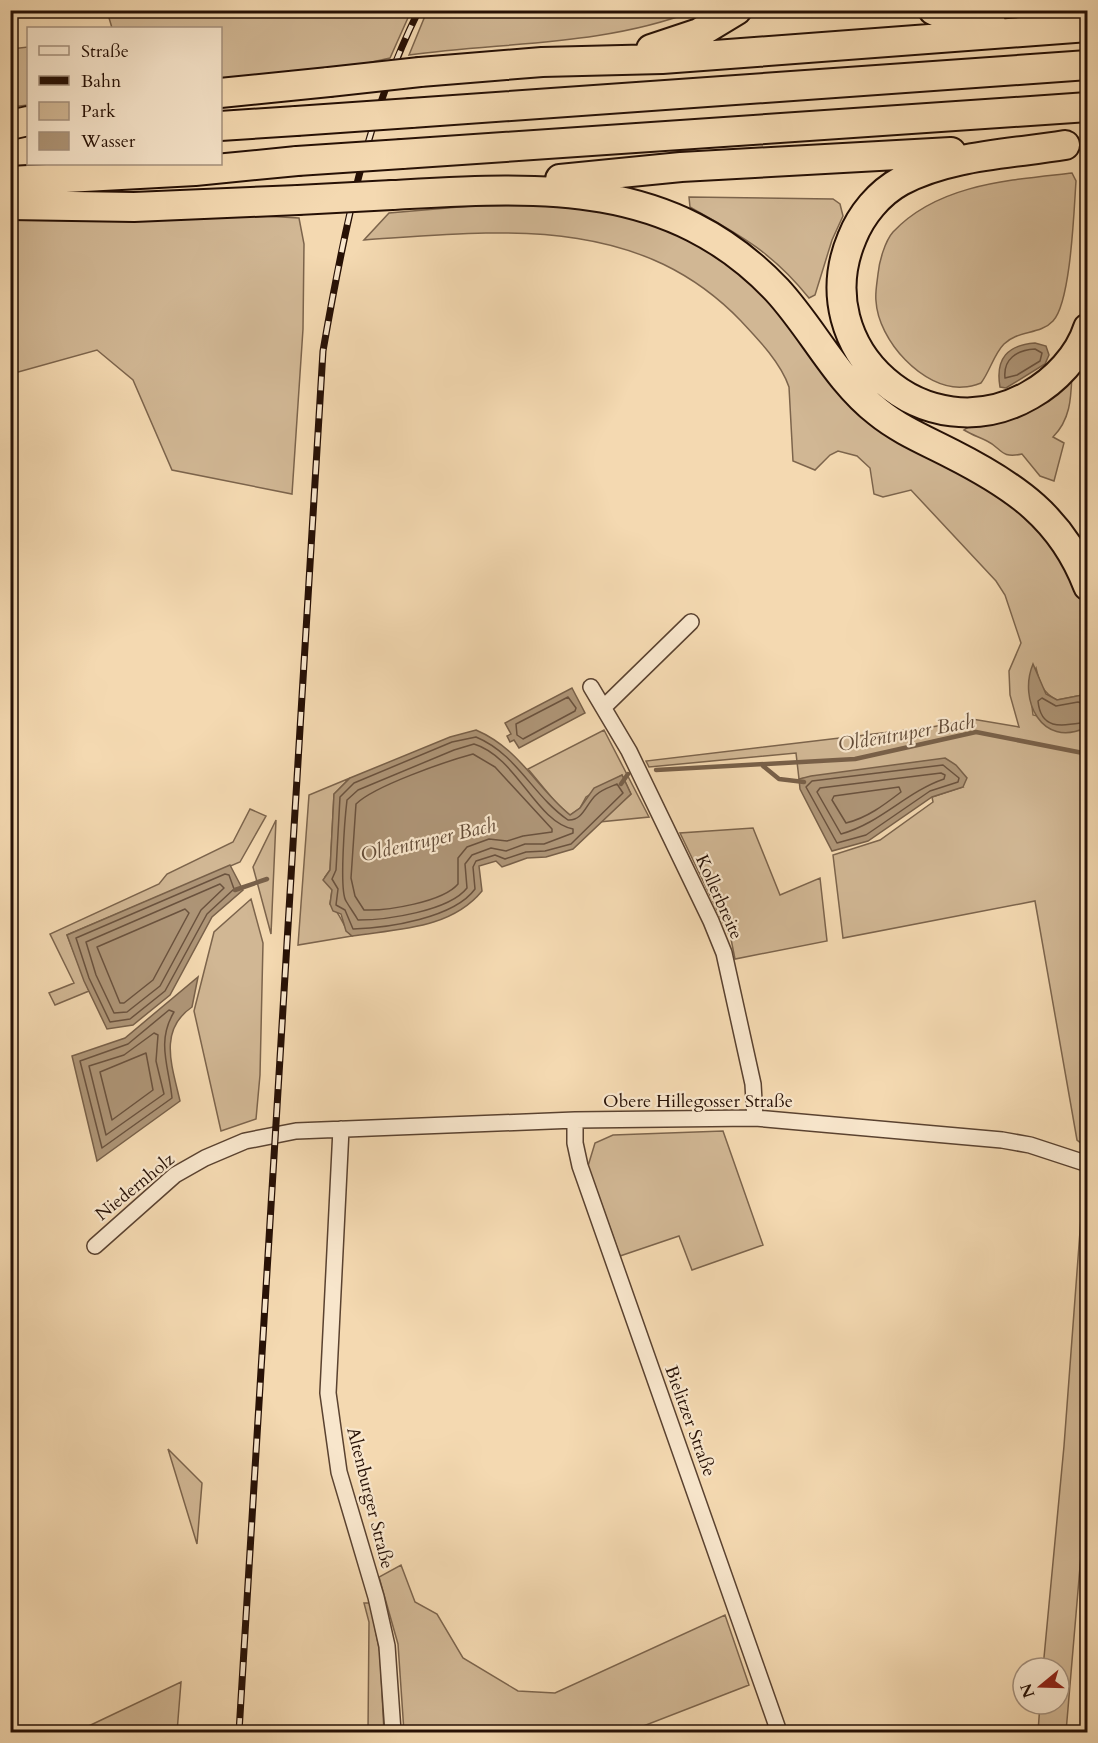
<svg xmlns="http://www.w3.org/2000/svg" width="1098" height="1743" font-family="Cardo,serif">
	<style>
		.green { fill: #d1b794; stroke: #7c644c; stroke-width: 1.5 }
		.water { fill: #ae9577; stroke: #786049; stroke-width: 1.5 }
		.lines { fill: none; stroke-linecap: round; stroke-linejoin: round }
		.shore { stroke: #6a523e; stroke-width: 1.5 }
		.stream { stroke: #786049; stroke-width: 4.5 }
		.minor-casing { stroke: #5a4230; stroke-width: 18 }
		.motorway-casing { stroke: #261005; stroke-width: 32 }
		.minor { stroke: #f8e6cc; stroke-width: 15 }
		.motorway { stroke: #f4d9b1; stroke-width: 28 }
		.rail-casing { stroke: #261005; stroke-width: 7 }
		.rail { stroke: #f8e6cc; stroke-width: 4.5; stroke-dasharray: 14; stroke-linecap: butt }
		.motorway-bridge-casing { stroke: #261005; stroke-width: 32; stroke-linecap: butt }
		.motorway-bridge { stroke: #f4d9b1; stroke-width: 28 }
		.labels { text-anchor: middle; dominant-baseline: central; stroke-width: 4.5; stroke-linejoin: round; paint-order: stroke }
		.street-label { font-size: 18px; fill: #261005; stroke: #f8e6cc }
		.water-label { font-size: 20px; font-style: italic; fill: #634c38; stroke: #f8e6cc }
	</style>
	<rect width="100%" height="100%" fill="#f4d9b1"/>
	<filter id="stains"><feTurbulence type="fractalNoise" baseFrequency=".00333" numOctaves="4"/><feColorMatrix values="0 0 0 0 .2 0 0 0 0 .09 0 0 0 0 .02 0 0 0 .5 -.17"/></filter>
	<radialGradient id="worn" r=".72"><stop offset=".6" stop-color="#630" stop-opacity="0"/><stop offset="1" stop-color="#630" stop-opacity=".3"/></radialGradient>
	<!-- green -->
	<path class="green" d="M107,11H411L390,58L354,66L221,79L220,28H112Z
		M427,11V10L694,11C603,46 504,42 409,55Z
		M28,47V105L11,107V49Z
		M1072,173L1076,181C1074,209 1071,302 1053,321C1040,335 1018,330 1004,344C994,354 990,371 981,383C976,385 969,387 963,387C923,390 878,340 876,301C875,293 877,283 878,274C879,262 885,241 893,232C938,184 1010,180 1072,173Z
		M689,197L833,199L840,204L843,216L832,240L815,295L809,298C772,252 740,235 690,207Z
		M566,205L640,218L701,244L763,291L804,341L1034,519L1075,581L1085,609L1087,620V702L1082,695L1057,700C1042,692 1040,684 1036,668L1029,681L1033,715L1085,728L1087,725V1148L1077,1140L1035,901L843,938L833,855L880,840L933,802L932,797L963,787L927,761L799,779L796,753L649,767L646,761L932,727L972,719L1019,727L1010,695L1009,671L1021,643L1005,595L996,581L911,490L883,497L874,494L870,468L857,456L838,451L830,455L815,470L793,461L789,387C781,363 758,339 741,321C637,213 500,231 364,240L389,213L471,206Z
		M243,215L299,218L304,244L303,329L292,494L172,470L133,380L97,350L11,374L10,218L128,220Z
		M1072,373C1071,397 1071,419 1053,437L1064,443L1054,481L1040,476L1022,454C1000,459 1002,448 987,441C979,437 972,435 964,430L970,426C1021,421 1035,406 1072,373Z
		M604,730L649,817L599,822L631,794L622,775L586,797L580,808L570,815L557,804L528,769Z
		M350,778L334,794L330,870L325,877L332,890L330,904C342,915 342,926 352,936L298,945L309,795Z
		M250,809L266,816L240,862L67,935L89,991L55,1005L49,993L74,983L50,934L159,884L167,874L233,842Z
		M276,820L271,934L253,867Z
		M753,828L780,895L820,878L827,941L735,959L731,939L680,833Z
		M251,899L263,943L260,1075L256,1119L221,1131L194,1011L214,932Z
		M723,1131L763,1245L692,1270L679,1236L620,1256L588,1166L595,1143L613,1135Z
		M1084,1178L1088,1179V1473L1066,1732H1038L1040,1704H1059V1668H1043L1064,1446Z
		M168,1449L202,1483L197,1544Z
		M401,1565L415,1602L437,1614L463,1658L518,1691L555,1693L725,1615L749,1685L628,1732H404L398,1644L379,1577Z
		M364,1603H370L380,1653L384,1732H368L369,1622Z
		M181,1682L177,1732H76Z"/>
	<!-- water -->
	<path class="water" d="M1035,343L1046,346L1049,355L1045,364L1006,388L1000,387C995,358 1008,345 1035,343Z
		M1033,664L1046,694L1057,700L1082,695L1087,702L1085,728C1042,748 1018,700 1033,664Z
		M572,688L585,713L519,748L514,740L510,742L507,736L511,734L505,723Z
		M476,730C520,749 535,786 570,815L580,808L594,788L622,775L631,794L573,849L546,857L527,858L502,867L496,861L479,866L482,891C451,929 398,929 352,936L346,931L341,914L333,911L330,904L332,890L323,880L330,870L334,794L350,778L450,737Z
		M945,758L956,765L967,778L963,787L932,797L868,841L832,851L800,789L799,779L811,776Z
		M230,865L243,890L212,917L170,995L133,1025L107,1029L84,981L67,935Z
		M198,977L192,1007C158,1030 172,1066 180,1101L97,1161L72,1056L125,1038Z"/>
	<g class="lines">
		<!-- shore -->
		<path class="shore" d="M1035,349L1042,353L1040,361L1017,375L1005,378C1003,359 1017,350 1035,349Z
			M568,697L576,708L575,711L523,739L517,735L516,724Z
			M1088,705L1078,702L1056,706L1042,698L1038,701C1041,733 1066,725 1088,722
			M476,737C517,754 533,796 568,820C583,821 586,804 596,795C601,790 610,787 617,784L623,793L571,844L545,851L526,852L505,859L495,855L476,861L473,867L475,889C454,918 388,928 353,929L345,910L336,905L338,889L332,879L336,870L340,797L354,783L452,742Z
			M474,744C517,757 536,822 573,829V833L544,844H525L506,851L491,848L472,855L465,864L467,888C449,911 387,920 358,920C354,913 350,908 346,901C339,890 345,817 347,800L358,790L454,750Z
			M473,754L495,767L552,829V832L523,836L507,841L489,839L467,847L458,858V884C443,902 387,911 364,910L355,896L351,878L356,804C374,786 447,761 473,754Z
			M943,765L959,778L958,782L930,791L866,835L837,843L806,787L812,781Z
			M941,773L945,775L944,779C906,792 881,823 841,834L817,792L820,788Z
			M899,787L901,792C884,805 867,818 846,823L832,800L834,796Z
			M225,874L229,875L234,889L207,914L165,991L130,1019L110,1022L89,978L76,938Z
			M220,884L224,888L201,910L160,986L127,1012L114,1013L96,975L86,942Z
			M185,909L189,913L153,980L124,1003H120L97,947Z
			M169,1010L174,1012C156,1042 169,1067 172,1098L102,1148L80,1061L128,1044Z
			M154,1033L158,1035L156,1061L164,1094L106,1135L89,1066L124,1055Z
			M146,1053L153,1090L112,1120L100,1072Z"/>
		<!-- stream -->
		<path class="stream" d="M763,766L779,779L804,782
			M656,770L855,759L976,732L1088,754
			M621,784L628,774
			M235,890L267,879"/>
		<!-- minor casing -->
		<g class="minor-casing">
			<path id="minor" d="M591,687L629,751L711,921L724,953L753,1084L755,1118
				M604,707L691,622
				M575,1120V1143L580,1166L779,1732
				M341,1129L328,1393L339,1472L376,1597L387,1646L393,1732
				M95,1246L175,1175L205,1158L245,1141L296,1131L575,1120L755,1118L1002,1140L1030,1145L1088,1164"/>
		</g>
		<!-- motorway casing -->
		<g class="motorway-casing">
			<path id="motorway" d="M933,10L948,17L991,23
				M651,49L699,33L737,10
				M420,72L542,62L662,59L1088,27
				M220,93L329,82
				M411,113L1088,65
				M10,125L28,121
				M220,126L296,121
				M1065,145C1011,154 950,155 901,181C879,193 861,215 852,238C805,349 926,455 1030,395C1055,381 1079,356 1088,328
				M402,154L1088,107
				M560,179L681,167L951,152
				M10,181L195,171L297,161
				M392,195C534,187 669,176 777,290C813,329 836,379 878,412C900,430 927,441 952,454C1015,486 1062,518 1088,586
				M10,205L134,207L298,200"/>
		</g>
		<!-- minor -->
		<use href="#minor" class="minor"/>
		<!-- motorway -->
		<use href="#motorway" class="motorway"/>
		<!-- rail casing -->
		<g class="rail-casing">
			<path id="rail" d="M239,1732L323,351C343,236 366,116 419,10"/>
		</g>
		<!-- rail -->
		<use href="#rail" class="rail"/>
		<!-- motorway-bridge casing -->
		<g class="motorway-bridge-casing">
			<path id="motorway-bridge" d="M329,82L420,72
				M296,121L411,113
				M297,161L402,154
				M298,200L392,195"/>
		</g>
		<!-- motorway-bridge -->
		<use href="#motorway-bridge" class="motorway-bridge"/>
	</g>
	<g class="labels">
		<!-- street labels -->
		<g class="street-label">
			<text transform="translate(719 897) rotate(66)">Kollerbreite</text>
			<text x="698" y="1101">Obere Hillegosser Straße</text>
			<text transform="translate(135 1187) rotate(-39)">Niedernholz</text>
			<text transform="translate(690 1421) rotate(70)">Bielitzer Straße</text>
			<text transform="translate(370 1498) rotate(76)">Altenburger Straße</text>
		</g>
		<!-- water labels -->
		<g class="water-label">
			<text transform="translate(906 733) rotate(-10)">Oldentruper Bach</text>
			<text transform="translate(428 840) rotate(-13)">Oldentruper Bach</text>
		</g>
	</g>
	<!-- margin -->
	<rect width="1098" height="1743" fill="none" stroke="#f4d9b1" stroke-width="36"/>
	<rect x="12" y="12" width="1074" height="1719" fill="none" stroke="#261005" stroke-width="3"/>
	<rect x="18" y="18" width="1062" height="1707" fill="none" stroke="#261005" stroke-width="1.5"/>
	<!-- legend -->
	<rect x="27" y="27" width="195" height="138" fill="#f8e6cc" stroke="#a4907c" stroke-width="1.5"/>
	<rect x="39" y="46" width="30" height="9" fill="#f8e6cc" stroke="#a4907c" stroke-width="1.5"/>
	<text x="81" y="57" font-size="18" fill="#261005">Straße</text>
	<rect x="39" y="76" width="30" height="9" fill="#261005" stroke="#a4907c" stroke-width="1.5"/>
	<text x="81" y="87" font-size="18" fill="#261005">Bahn</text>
	<rect x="39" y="102" width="30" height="18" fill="#d1b794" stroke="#a4907c" stroke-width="1.5"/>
	<text x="81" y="117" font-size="18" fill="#261005">Park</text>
	<rect x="39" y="132" width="30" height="18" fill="#ae9577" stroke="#a4907c" stroke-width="1.5"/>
	<text x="81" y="147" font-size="18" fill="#261005">Wasser</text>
	<!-- north arrow -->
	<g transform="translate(1041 1686) rotate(251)"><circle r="28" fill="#f8e6cc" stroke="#a4907c" stroke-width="1.5"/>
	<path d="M0-4.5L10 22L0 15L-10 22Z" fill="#8f2418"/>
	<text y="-9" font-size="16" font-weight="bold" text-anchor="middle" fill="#261005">N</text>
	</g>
	<rect width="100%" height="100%" filter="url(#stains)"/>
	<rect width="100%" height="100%" fill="url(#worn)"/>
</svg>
